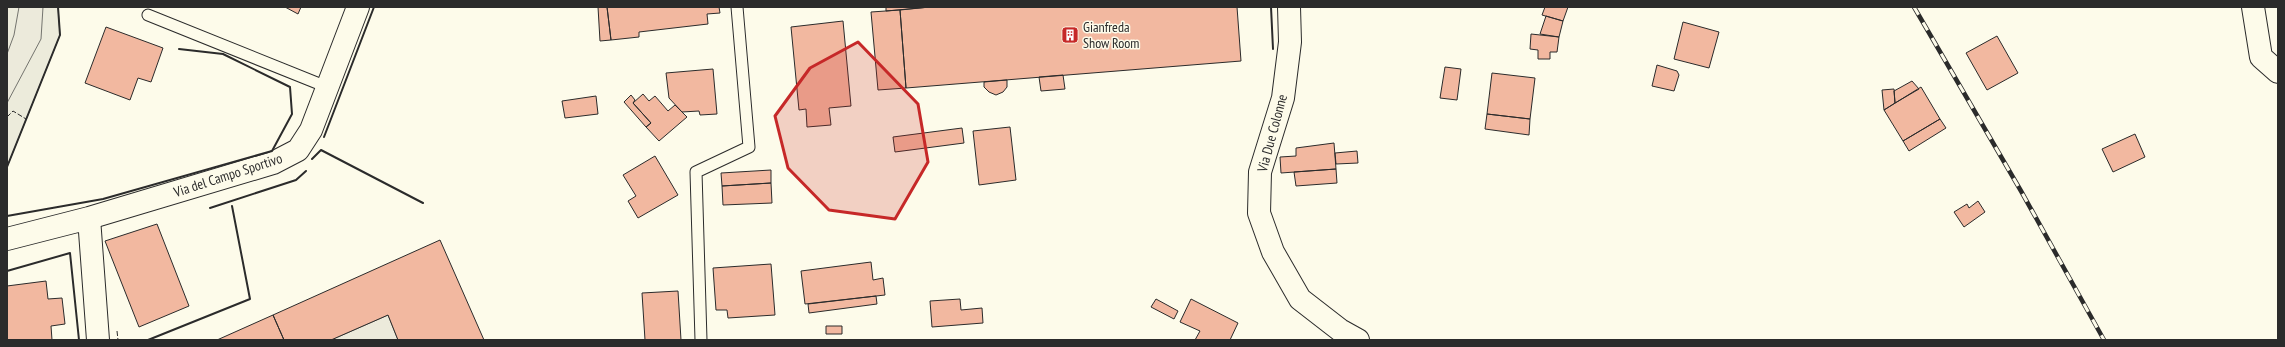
<svg xmlns="http://www.w3.org/2000/svg" width="2285" height="347" font-family="'PT Sans Narrow',sans-serif">
	<style>
		.green { fill: #ecebdb; stroke: #74746e }
		.parking { fill: #eceadb; stroke: #74746e }
		.building { fill: #f2b8a0; stroke: #2b2b2b }
		.lines { fill: none; stroke-linecap: round; stroke-linejoin: round }
		.lane-casing { stroke: #2b2b2b; stroke-width: 13 }
		.street-casing { stroke: #2b2b2b; stroke-width: 24 }
		.lane { stroke: #fdfbea; stroke-width: 11 }
		.street { stroke: #fdfbea; stroke-width: 22 }
		.rail-casing { stroke: #2b2b2b; stroke-width: 4.5 }
		.rail { stroke: #fdfbea; stroke-width: 3; stroke-dasharray: 9; stroke-linecap: butt }
		.fence { stroke: #2b2b2b; stroke-width: 1; stroke-dasharray: 5 2; stroke-linecap: butt }
		.wall { stroke: #2b2b2b; stroke-width: 2 }
		.marked { fill: #c62828; fill-opacity: 0.2; stroke: #c62828; stroke-width: 3; stroke-linejoin: round }
		.labels { text-anchor: middle; dominant-baseline: central; stroke-width: 3; stroke-linejoin: round; paint-order: stroke }
		.poi-label { font-size: 14px; fill: #2b2b2b; stroke: #fdfbea; text-anchor: start }
		.street-label { font-size: 14px; fill: #2b2b2b; stroke: #fdfbea }
	</style>
	<rect width="100%" height="100%" fill="#fdfbea"/>
	<!-- green -->
	<path class="green" d="M7,7H58L60,35L7,167Z"/>
	<!-- parking -->
	<path class="parking" d="M19,7H43L41,39L7,103V54L14,35Z
		M388,315L398,340H331Z"/>
	<!-- building -->
	<path class="building" d="M285,7H301L298,14Z
		M598,7H607L611,40L600,41Z
		M607,7H719L720,13L707,14L708,24L639,32V37L611,40Z
		M886,7H930L886,11Z
		M930,7H1237L1241,61L906,88L900,10Z
		M1545,7H1568L1563,21L1542,15Z
		M900,10L906,88L878,90L871,12Z
		M1546,16L1563,21L1559,37L1540,34Z
		M843,21L851,106L829,108L831,125L807,127L806,109L799,110L791,27Z
		M1683,22L1719,32L1709,68L1674,59Z
		M106,27L163,48L151,82L138,78L130,100L85,83Z
		M1531,34L1559,37L1557,52H1550V59H1538V50L1530,49Z
		M1997,36L2018,73L1987,90L1966,53Z
		M1657,65L1677,71L1679,75L1674,91L1652,86Z
		M1445,67L1461,69L1457,100L1440,98Z
		M713,69L717,114L700,115L699,111L682,112L669,98L666,73Z
		M1492,73L1535,78L1530,119L1487,114Z
		M1063,75L1065,89L1041,91L1039,77Z
		M1007,80V87L1003,92L996,95L989,92L984,87V82Z
		M1912,81L1919,89L1895,103L1894,91Z
		M1921,87L1940,119L1903,141L1884,110Z
		M1894,89L1895,103L1884,110L1882,90Z
		M643,94L649,101L655,96L668,111L675,105L687,117L659,141L646,127L651,123L633,103Z
		M631,95L635,100L633,103L651,123L646,127L624,102Z
		M596,96L598,114L565,118L562,101Z
		M1487,114L1530,119L1529,135L1485,129Z
		M1940,119L1946,128L1909,151L1903,141Z
		M1010,127L1016,180L979,185L973,131Z
		M962,128L964,143L895,152L893,137Z
		M2135,134L2145,157L2113,172L2102,149Z
		M1334,143L1336,169L1281,173L1280,157L1296,156V148Z
		M1357,151L1358,163L1336,164L1335,153Z
		M655,156L678,195L638,218L628,201L636,196L623,175Z
		M1336,169L1337,183L1296,186L1294,172Z
		M771,170V183L722,186L721,173Z
		M771,183L772,203L723,205L722,186Z
		M1978,201L1985,212L1964,227L1954,212L1967,204L1969,208Z
		M157,224L189,306L139,327L105,241Z
		M440,240L484,340H398L388,315L331,340H284L273,315Z
		M871,262L873,280L883,278L885,295L805,304L801,271Z
		M771,264L775,315L728,318L727,310H716L713,268Z
		M46,281L48,299L62,298L65,324L51,326L52,340H7V286Z
		M678,291L681,340H645L642,293Z
		M876,296L877,304L809,313L808,304Z
		M960,299L961,310L982,308L983,323L932,327L930,301Z
		M1156,299L1178,311L1174,319L1151,307Z
		M1191,299L1238,323L1230,340H1195L1200,331L1180,322Z
		M273,315L284,340H217Z
		M826,326H842V334H826Z"/>
	<g class="lines">
		<!-- lane casing -->
		<g class="lane-casing">
			<path id="lane" d="M148,15L327,87
				M701,340L696,172L749,147L737,7"/>
		</g>
		<!-- street casing -->
		<g class="street-casing">
			<path id="street" d="M1289,7L1290,42L1283,98L1260,172L1259,213L1273,252L1300,299L1340,330L1358,340
				M2253,7L2261,57L2278,72
				M89,218L98,340
				M7,239L89,218L273,163L298,150L311,130L358,7"/>
		</g>
		<!-- lane -->
		<use href="#lane" class="lane"/>
		<!-- street -->
		<use href="#street" class="street"/>
		<!-- rail casing -->
		<g class="rail-casing">
			<path id="rail" d="M1914,7L2021,191L2104,340"/>
		</g>
		<!-- rail -->
		<use href="#rail" class="rail"/>
		<!-- fence -->
		<path class="fence" d="M7,117L13,111L26,119
			M117,331L118,340"/>
		<!-- wall -->
		<path class="wall" d="M1271,7L1273,49
			M324,137L374,7
			M312,159L321,150L423,203
			M7,167L60,35L58,7
			M210,208L296,180L306,171
			M7,216L103,199L272,151L292,114L290,87L223,54L179,49
			M7,271L70,253L79,340
			M148,340L250,299L232,206"/>
	</g>
	<!-- marked area -->
	<path class="marked" d="M858,42L918,104L928,162L895,219L829,210L788,168L775,116L810,68Z"/>
	<!-- icons -->
	<defs>
		<g id="building-square" transform="scale(0.9)"><rect x="-9" y="-9" width="18" height="18" rx="4" fill="#c62828" stroke="#fdfbea"/><path d="M-4-6H4V6H1V3H-1V6H-4ZM-2.5-4.3h1.7v1.8h-1.7ZM.8-4.3h1.7v1.8H.8ZM-2.5-1h1.7V.8h-1.7ZM.8-1h1.7V.8H.8Z" fill="#fff"/></g>
	</defs>
	<g fill-rule="evenodd">
		<use href="#building-square" x="1070" y="35"/>
	</g>
	<g class="labels">
		<!-- poi labels -->
		<g class="poi-label">
			<text x="1083" y="27">Gianfreda<tspan x="1083" dy="16">Show Room</tspan></text>
		</g>
		<!-- street labels -->
		<g class="street-label">
			<text transform="translate(1272 133) rotate(-75)">Via Due Colonne</text>
			<text transform="translate(228 175) rotate(-18)">Via del Campo Sportivo</text>
		</g>
	</g>
	<!-- border -->
	<rect width="2285" height="347" fill="none" stroke="#2b2b2b" stroke-width="16"/>
</svg>
